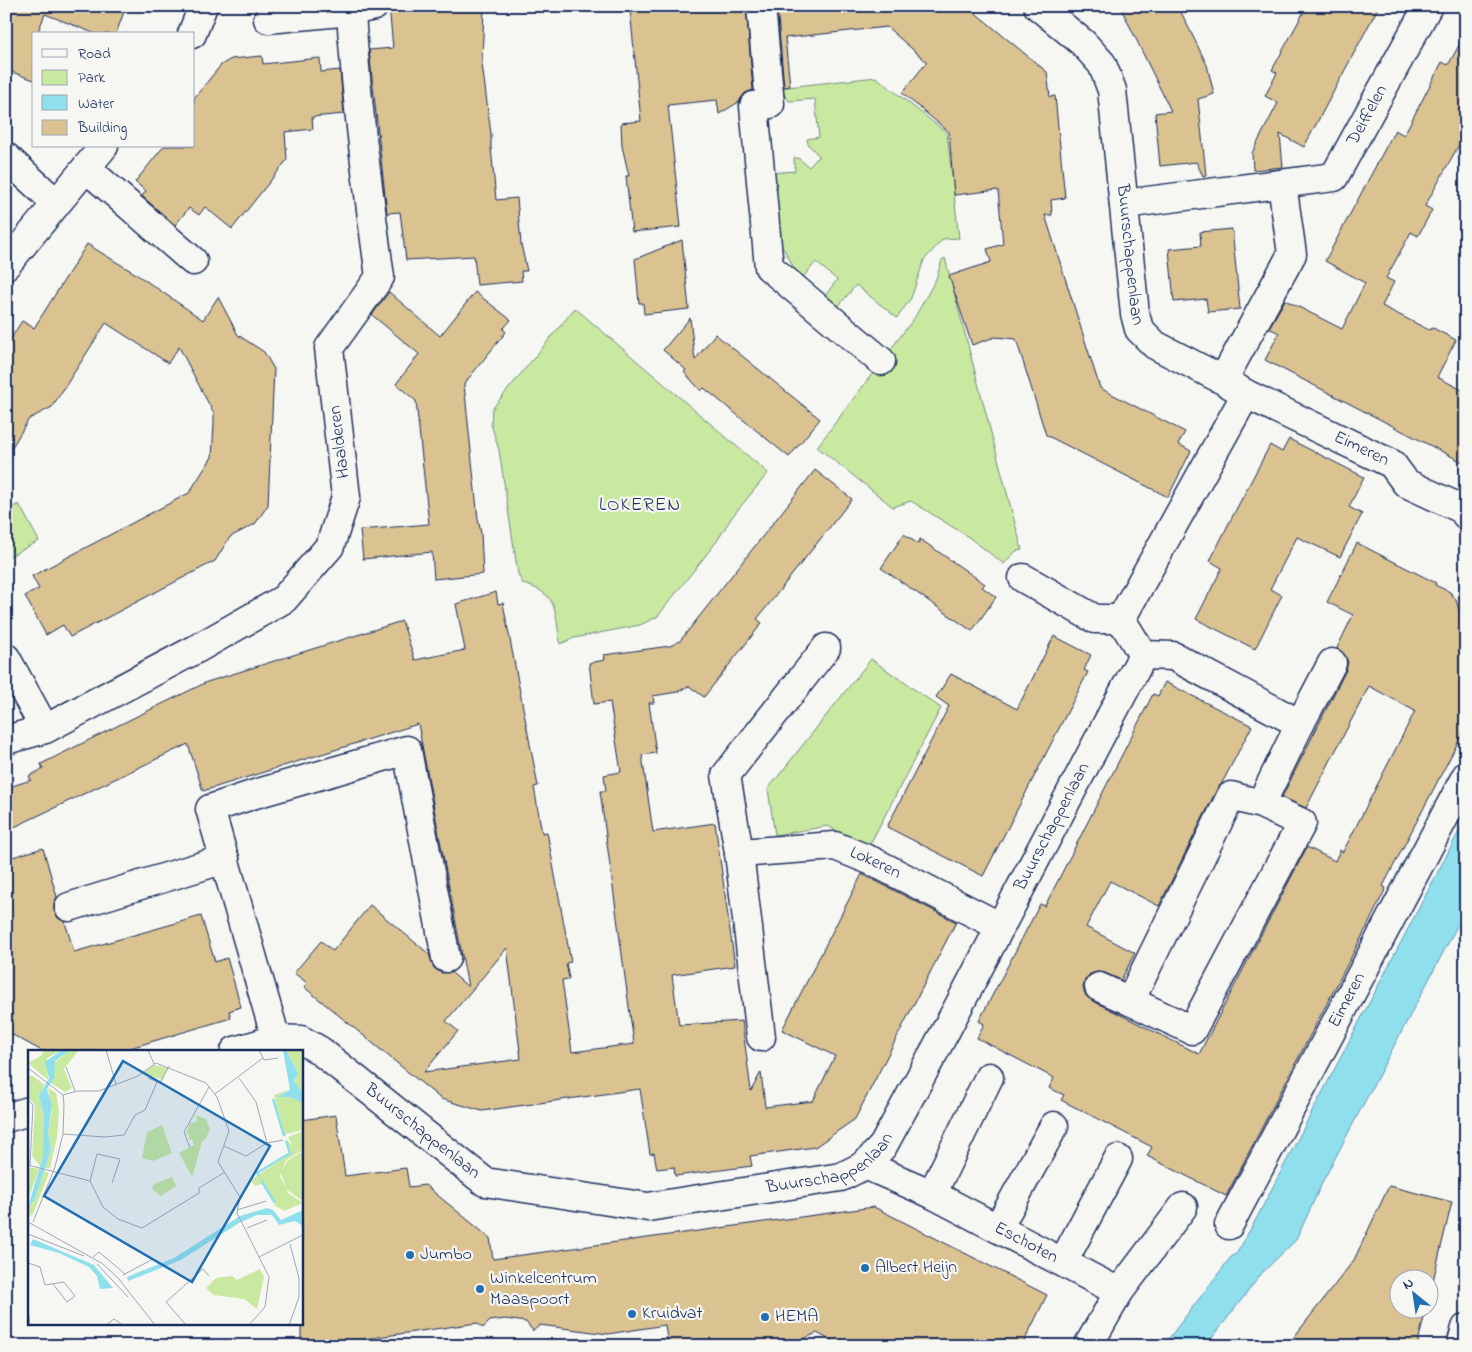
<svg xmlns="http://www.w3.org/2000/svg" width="1472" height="1352" font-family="'Indie Flower',sans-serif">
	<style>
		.green { fill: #c9e9a1; stroke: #728c80 }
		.water { fill: #90dfed; stroke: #6199b4 }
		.building { fill: #dac291; stroke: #1b2f5e; fill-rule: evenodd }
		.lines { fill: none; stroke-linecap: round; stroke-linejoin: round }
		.minor-casing { stroke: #1b2f5e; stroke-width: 31 }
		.minor { stroke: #f6f6f2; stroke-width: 28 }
		.poi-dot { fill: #1f6fb2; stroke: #f6f6f2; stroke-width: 2 }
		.labels { text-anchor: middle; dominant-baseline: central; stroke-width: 4.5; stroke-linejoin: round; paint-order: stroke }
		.street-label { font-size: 18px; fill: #1b2f5e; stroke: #f6f6f2 }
		.poi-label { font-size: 18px; fill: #1b2f5e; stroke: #f6f6f2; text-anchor: start }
		.neighbourhood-label { font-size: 19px; letter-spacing: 1px; fill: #1b2f5e; stroke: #f6f6f2 }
		.inset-river { fill: none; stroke: #90dfed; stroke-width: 2.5 }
		.inset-road { fill: none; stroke: #9ea6b7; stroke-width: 1 }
		.view { fill: #1f6fb2; fill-opacity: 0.15; stroke: #1f6fb2; stroke-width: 2.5 }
		.inset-edge { fill: none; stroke: #1b2f5e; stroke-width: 2.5 }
	</style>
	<rect width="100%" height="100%" fill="#f6f6f2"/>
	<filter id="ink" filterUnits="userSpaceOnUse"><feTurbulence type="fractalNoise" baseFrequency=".02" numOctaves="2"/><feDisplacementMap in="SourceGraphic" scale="10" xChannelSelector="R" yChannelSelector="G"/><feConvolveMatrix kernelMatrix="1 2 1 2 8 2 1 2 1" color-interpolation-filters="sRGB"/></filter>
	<g filter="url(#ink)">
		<!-- green -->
		<path class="green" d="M876,77L947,133L959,238L943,239L924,260L911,298L897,318L856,285L837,308L824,297L837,280L816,262L799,282L793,276L795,270L784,249L776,248L771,173L795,171L794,158H798L809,167L819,156L808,144L807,139L819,137L815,99L789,101L779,88Z
			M945,258L1022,550L1016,551L1004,564L967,536L911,501L893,507L817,447L915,317L936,279L942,260Z
			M575,308L768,473L732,517L717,541L657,617L640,625L574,638L560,644C555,612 559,593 523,584L518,574L499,450L491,424L492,409Z
			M19,504L39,541L6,558V510Z
			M871,659L941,708L868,848L828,826L775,835L768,789Z"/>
		<!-- water -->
		<path class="water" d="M1466,818V909L1323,1181L1296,1240L1262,1273L1206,1346H1163L1231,1257L1237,1253L1255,1221Z"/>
		<!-- building -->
		<path class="building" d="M6,6H126L116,34H96L45,14L37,34H34V80L6,70Z
			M389,6H484L482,64L491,134V147L496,200L517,198L521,244L527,271H521L522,281L477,285L474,256L406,260L400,212L387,213L369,50L393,48Z
			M634,6H746L753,90L745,93L739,102L719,114L717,100L668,105L681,227L632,232L626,176H629L622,146L621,123L641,121L630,9H634Z
			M777,6H967L1047,72L1050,97L1055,96L1065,198L1051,200L1052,215H1045L1100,388L1185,432L1178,444L1191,451L1168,497L1046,435L1016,339L995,337L972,345L949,276L991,262L987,249L1003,244L998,190L954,195L949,132L902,93L927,62L887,27L785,38L790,86L784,87Z
			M1120,6H1178L1207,65L1214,94L1198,99L1206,175L1203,176L1196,162L1160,166L1155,113L1171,111Z
			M1307,6H1379L1304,147L1280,134L1283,167L1253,170L1252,153L1278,103L1265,96L1277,73L1272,70Z
			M1466,33V132L1425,206L1432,210L1418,236L1411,232L1386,278L1394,282L1382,306L1429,330L1433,328L1456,340L1437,377L1466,392V464L1265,360L1279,333L1269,328L1285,300L1342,329L1365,283L1325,261L1395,130L1404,135L1442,62L1448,65Z
			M262,56L263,64L320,58L321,72L340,70L344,114L312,117L313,129L285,132L287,160L232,229L205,207L199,215L189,208L175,225L142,196L146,191L135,182L164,146H194V98L221,65L231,59Z
			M1232,229L1240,309L1208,312L1206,299L1174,302L1169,249L1201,246L1200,232Z
			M682,240L689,309L644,314L643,303H639L635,259Z
			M87,244L136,274L203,320L218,297L238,335L264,352L274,369L268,505L255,524L230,537L215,561L70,637L63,625L46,635L25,596L39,589L32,576L189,493L212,457L214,424V414L179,347L168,363L106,323L52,407L29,419L6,457V346L22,321L34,328Z
			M389,292L440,336L475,292L511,320L503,329L506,332L464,384L478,519L481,533L483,574L434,579L432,552L363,559L360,530L429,524L416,401L396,384L419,354L372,315Z
			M690,318L695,360L715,334L820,419L789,457L704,388L701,391L684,372L686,370L663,350Z
			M1289,439L1364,477L1349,507L1362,514L1340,557L1297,537L1270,589L1282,595L1255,649L1196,619L1222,568L1210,561L1228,525L1270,445L1282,452Z
			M815,470L852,499L757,619L762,623L704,697L689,686L677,692L653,696L654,703H649L656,753L642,755L653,832L715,823L735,966L672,975L679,1025L742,1021L751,1091L761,1072L765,1107L813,1101L835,1056L782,1030L862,874L956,922L855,1119L815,1147L750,1156L752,1166L675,1176L674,1167L657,1169L654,1153L650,1154L640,1089L482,1111L441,1099L304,987L307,983L294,973L321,941L333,951L370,905L429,954L434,968L441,973L451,972L468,987L418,724L203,791L188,744L6,831V788L31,780L29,776L43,769L41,764L121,724L207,682L402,621L415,660L465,650L456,604L496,592L498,604L503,603L538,786L534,787L542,833L547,832L571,962L566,963L569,979L562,980L572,1052L634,1044L600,791H606L604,775L621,772L610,702L594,704L589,663L605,660L604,655L670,646L680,641ZM507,948L521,1059L424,1072L458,1031L446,1021Z
			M904,534L918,544L920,539L985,584L982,587L996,597L972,631L881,568Z
			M1357,543L1436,583L1435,585L1450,592L1456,600L1465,628L1458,630L1466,652V727L1383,886L1386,888L1368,925L1226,1196L1147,1156L1152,1147L1061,1100L1064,1095L1049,1088L1054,1078L977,1038L984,1024L979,1021L1040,904L1045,906L1153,694L1158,696L1165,682L1252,726L1222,783L1217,789L1159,906L1110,881L1086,927L1135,953L1121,980L1105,973L1097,972L1090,974L1085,980L1083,988L1086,996L1093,1001L1199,1054L1307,847L1335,861L1340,850L1343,852L1415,711L1369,686L1306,808L1282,797L1346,670L1348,662L1345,655L1337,648L1353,615L1327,602Z
			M1054,636L1091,655L1084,670L1088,672L983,876L887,827L949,706L936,697L951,674L1017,709Z
			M43,848L57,897L54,903V911L58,918L65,922L74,952L201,916L215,962L227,958L241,1007L229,1011L231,1018L120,1051H42L9,1033L6,1023V859Z
			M336,1115L345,1176L406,1168L409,1187L425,1185L490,1238L493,1259L874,1207L1047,1295L1022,1346H841L817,1333L801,1340L755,1346H668L665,1325L608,1334L540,1325L533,1331L526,1322L505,1319L490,1321L483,1328L477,1323L364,1339L362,1341L330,1346H301V1120Z
			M1389,1186L1452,1202L1430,1293V1280H1400V1310H1426L1417,1346H1287L1354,1260Z"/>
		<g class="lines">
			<!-- minor casing -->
			<g class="minor-casing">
				<g id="minor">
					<path d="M761,6L770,104L754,106L769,267L881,361"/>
					<path id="s1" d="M1038,6L1083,43L1102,64L1112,90L1135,314L1139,329L1155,345L1223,380L1246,394L1392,464L1406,483L1464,510L1466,515"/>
					<path d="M268,19L351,11L374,6"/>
					<path d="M192,34L203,6"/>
					<path d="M6,157L56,203"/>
					<path d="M86,168L193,261"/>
					<path id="s2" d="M1124,204L1334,177L1428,6"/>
					<path d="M6,265L104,146"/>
					<path d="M1223,380L1292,254L1282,184"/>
					<path d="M1023,578L1095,619H1121"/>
					<path d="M1143,655L1173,656L1300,724L1261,804L1302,823L1192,1030L1130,1001L1231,796L1261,804"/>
					<path d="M6,658L45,729"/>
					<path d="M1300,724L1332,663"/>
					<path d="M6,740L45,729L200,647L284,599L330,546L346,497L329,348L380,277C368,189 356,100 351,11"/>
					<path id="s3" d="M739,853L835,846L872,861L999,926"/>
					<path d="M69,907L225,859"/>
					<path d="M1099,987L1130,1001"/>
					<path d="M761,1037L739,853L726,775L826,648"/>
					<path d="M276,1039L210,809L255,794L407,750L446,958"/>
					<path id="s4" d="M235,1051L276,1039L301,1040L319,1050L485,1182L648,1207L841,1177L865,1165L883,1146L945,1032L1143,655L1121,619L1246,394"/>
					<path d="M6,1118L29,1111"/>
					<path id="s5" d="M865,1165L932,1194L1119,1292L1088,1346"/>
					<path d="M932,1194L989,1077"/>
					<path id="s6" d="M1229,1225L1466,776"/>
					<path d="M998,1228L1054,1126"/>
					<path d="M1063,1262L1118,1159"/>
					<path d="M1119,1292L1183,1207"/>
					<path d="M1461,1346L1466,1328"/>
				</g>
			</g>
			<!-- minor -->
			<use href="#minor" class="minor"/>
		</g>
	</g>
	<!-- markers -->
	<g class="poi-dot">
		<circle cx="410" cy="1255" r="5"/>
		<circle cx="865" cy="1268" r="5"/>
		<circle cx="480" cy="1289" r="5"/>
		<circle cx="632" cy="1314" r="5"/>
		<circle cx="765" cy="1317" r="5"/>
	</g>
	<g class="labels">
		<!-- street labels -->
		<g class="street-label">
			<text stroke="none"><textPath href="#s2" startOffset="282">Deiffelen</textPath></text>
			<text stroke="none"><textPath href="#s1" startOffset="280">Buurschappenlaan</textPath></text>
			<text transform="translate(340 442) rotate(-97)">Haalderen</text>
			<text stroke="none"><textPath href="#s1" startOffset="609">Eimeren</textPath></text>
			<text stroke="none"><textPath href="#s4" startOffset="1075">Buurschappenlaan</textPath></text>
			<text stroke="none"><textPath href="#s3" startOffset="140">Lokeren</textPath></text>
			<text stroke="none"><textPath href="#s6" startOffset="254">Eimeren</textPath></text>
			<text stroke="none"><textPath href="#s4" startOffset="220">Buurschappenlaan</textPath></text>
			<text stroke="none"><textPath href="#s4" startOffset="656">Buurschappenlaan</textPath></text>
			<text stroke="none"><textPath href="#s5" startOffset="179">Eschoten</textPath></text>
		</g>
		<!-- poi labels -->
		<g class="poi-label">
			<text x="420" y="1255">Jumbo</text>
			<text x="875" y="1268">Albert Heijn</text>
			<text x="490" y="1279">Winkelcentrum<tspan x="490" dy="21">Maaspoort</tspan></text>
			<text x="642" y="1314">Kruidvat</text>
			<text x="775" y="1317">HEMA</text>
		</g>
		<!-- neighbourhood labels -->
		<g class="neighbourhood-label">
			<text x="640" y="505">LOKEREN</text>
		</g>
	</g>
	<!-- overview -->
	<g transform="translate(28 1050)">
		<rect width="275" height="275" fill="#f6f6f2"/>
		<path d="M16,0H34L19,8L20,30L0,13L14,5ZM42,0H51L36,19L44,38L37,42L23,33L26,13ZM258,0H275V44L266,32L270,23ZM126,15L140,18L135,30L115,23ZM3,25L16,34L12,50L16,66V102L12,116L4,106L7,55L0,48V27ZM20,38L28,43L31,61L29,87L22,118H17L23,99L20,82L24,61ZM262,39L249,47H262L275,53V80L258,84L257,88L245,46L249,52L246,45ZM168,65L178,69L182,79L177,90L166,95L164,89L161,90V84L158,85L162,73L169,72ZM134,75L144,103L125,111L114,108L119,82ZM275,81V100L258,110L252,126L260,143L275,153L256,161L246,155L248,153L234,130V134L227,136L223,130L263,103L258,89L265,96L260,87ZM174,91L165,125H163L151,103ZM275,101V151L258,139L253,123L259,111ZM0,117L11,119L0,150ZM16,121L21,123L5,164L0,167V157L7,149ZM144,127L148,136L133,146L124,139L126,134ZM232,219L236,227L229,259L216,249L186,245L178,238L188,228L204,226L209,230Z" fill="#c9e9a1"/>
		<path d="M34,0H42L27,11L26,28L19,39L24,56L20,82L23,99L7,149L0,157L15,106L16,66L11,46L21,28L17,12ZM255,0H258L270,23L266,31L275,44V53L262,47H249L262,40ZM239,158L245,160L253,170L275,160V176L267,171L251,175L244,165H229L211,173L153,210L100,231L99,227L146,208L212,166ZM5,189L66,215L85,238L72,239L69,226L61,217L31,203L2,195Z" fill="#90dfed"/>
		<path class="inset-river" d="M245,49L256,86M231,126L229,123L262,103L258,91M233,130L247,153"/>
		<path class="inset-road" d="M78,0L88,34M120,0L126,14M231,0L236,10L250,8M38,17L47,41M0,18L35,45L36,54L35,84L27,117L5,172M120,28L132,33L141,16M211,28L228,52L239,93M187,44L235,8M35,45L49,41H71L110,26L128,13L178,33L189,47L201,81L190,112L212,147L209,163L241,227L237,257L221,275M0,50L5,55L2,115M35,84L77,87L96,85L107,65L117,60L129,32M196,96L218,106L239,93L255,90M162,98L156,82L181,37M0,115L62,131L75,157L90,169L114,178L171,143V138L197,122M62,131L69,104L92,109L84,133M209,160L238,151M0,172L75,214L90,228L127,275M219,178L239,170M0,184L56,206M65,207L71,202L97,224M231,207L275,185M0,213L12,217L17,235L36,232L47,246L39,252L25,234M69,214L100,247M95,225L125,209M0,239V255M0,258L2,275M78,275L86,269L95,275M158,275L138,252L175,219L181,226M261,275L271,247V228L262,194"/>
		<path class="view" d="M95,11L242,96L164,232L16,146Z"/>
		<rect width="275" height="275" class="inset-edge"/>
	</g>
	<!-- margin -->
	<rect width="1472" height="1352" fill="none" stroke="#f6f6f2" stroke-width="25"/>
	<rect x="12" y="12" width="1447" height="1327" fill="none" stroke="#1b2f5e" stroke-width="2" filter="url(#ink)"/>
	<!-- legend -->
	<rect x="32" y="32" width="162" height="115" fill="#f6f6f2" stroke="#9ea6b7"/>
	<rect x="42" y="49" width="25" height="8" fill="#f6f6f2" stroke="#9ea6b7"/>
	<text x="78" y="58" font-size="15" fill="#1b2f5e">Road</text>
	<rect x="42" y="70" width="25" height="15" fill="#c9e9a1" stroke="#9ea6b7"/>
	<text x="78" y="82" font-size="15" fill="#1b2f5e">Park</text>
	<rect x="42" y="95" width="25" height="15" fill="#90dfed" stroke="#9ea6b7"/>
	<text x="78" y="108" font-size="15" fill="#1b2f5e">Water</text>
	<rect x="42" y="120" width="25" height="15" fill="#dac291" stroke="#9ea6b7"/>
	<text x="78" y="132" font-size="15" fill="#1b2f5e">Building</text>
	<!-- north arrow -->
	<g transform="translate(1414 1294) rotate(330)"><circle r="24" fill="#f6f6f2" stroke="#9ea6b7"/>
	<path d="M0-4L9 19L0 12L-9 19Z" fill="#1f6fb2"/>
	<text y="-8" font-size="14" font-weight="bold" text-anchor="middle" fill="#1b2f5e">N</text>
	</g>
</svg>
